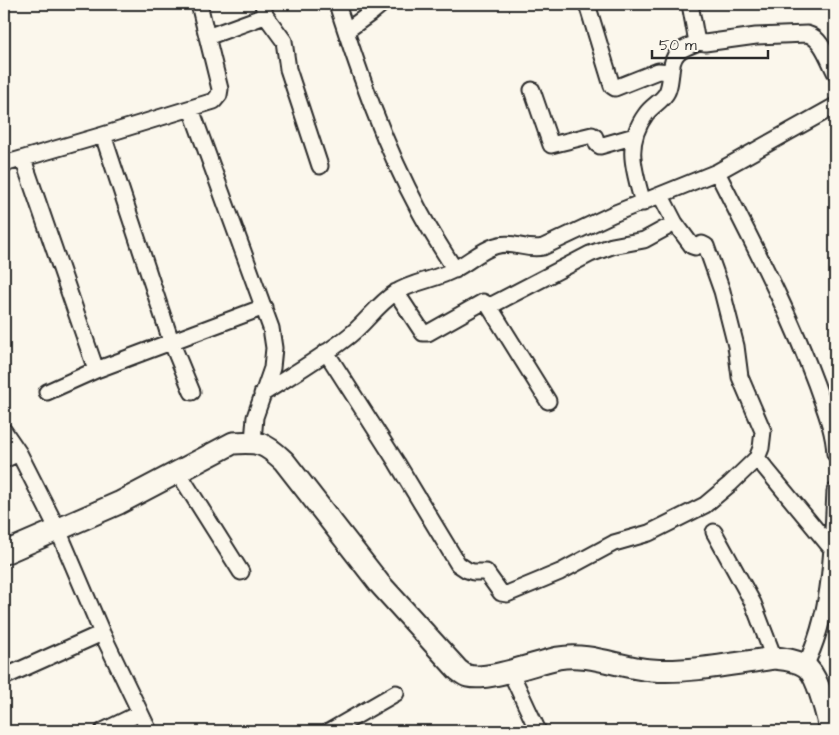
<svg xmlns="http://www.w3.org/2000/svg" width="839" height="735" font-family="'Architects Daughter',sans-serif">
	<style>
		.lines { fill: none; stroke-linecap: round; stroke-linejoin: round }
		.street-casing { stroke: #2b2b2b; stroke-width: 19 }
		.secondary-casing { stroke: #2b2b2b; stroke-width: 25 }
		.street { stroke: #fbf7ec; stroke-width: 15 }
		.secondary { stroke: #fbf7ec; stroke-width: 21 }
	</style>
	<rect width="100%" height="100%" fill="#fbf7ec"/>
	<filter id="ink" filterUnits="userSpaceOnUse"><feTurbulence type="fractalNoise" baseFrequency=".02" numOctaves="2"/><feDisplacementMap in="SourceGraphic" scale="10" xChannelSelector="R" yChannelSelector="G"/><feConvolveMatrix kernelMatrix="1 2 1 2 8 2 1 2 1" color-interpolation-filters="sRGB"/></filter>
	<g filter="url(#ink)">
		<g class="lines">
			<!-- street casing -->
			<g class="street-casing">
				<path id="street" d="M337,4C360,75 384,145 419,210C430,231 443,250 455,270
					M587,4L612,86L615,88L658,71L671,72
					M690,4L696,37L699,42L705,43L756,36L807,34C822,38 828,59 835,72
					M265,15L284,41L288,69L320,166
					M346,31L371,13L382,4
					M207,37L262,17L265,15L263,4
					M532,90L551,145L592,135L595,137L597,144L600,146L635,136
					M191,109L271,328L274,348L272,368L255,417L253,441
					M103,135L171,341L192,392
					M23,159L96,370
					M4,164L103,135L214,101L219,95L220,89L199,4
					M717,172C752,242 789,311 816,384C824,407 834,430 835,454
					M643,203C634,170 624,144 646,114C652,105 663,101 667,92C670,86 670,79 671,73C672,51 681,49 699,42
					M396,292L423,333H428L483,302L490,306L590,254L612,246L644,240L675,223
					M489,306L548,401
					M326,352L397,463L458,564L467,570L473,572H486L501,593L507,594L560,572L614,543L649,533L705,505L730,484L757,458L761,448L763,431L740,377L736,346L722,291L706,246L702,244L695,247L692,246L675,223L661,196
					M47,392L96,370L264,307
					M262,394C290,376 319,359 345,339C364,326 376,305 395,293C413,281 437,280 455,269C469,262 480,251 495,246C512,240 526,251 543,247L613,214L717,172L835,106
					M4,431L19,453L58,530L102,633L149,731
					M757,458L832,549
					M4,460L19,453
					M178,472L241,572
					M714,532L753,603L774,658
					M805,666C832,612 832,550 835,491
					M510,671L538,731
					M4,677L102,633
					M103,731L140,713
					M330,731L396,693"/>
			</g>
			<!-- secondary casing -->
			<g class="secondary-casing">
				<path id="secondary" d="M4,553L119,503L233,443C259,441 265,443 284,461L379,583L458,670C461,672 464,675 468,676C489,681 535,663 558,658C590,652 620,668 652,670C689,673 737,663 774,658C783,659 797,660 805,666C819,675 826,715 831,731"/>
			</g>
			<!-- street -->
			<use href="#street" class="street"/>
			<!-- secondary -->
			<use href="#secondary" class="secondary"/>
		</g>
	</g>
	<!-- margin -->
	<rect width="839" height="735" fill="none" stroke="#fbf7ec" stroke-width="20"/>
	<rect x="10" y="10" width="819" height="715" fill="none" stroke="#2b2b2b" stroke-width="2" filter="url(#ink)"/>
	<!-- scale -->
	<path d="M652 50v8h116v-8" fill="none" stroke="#2b2b2b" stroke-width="2.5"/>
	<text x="659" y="50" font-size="15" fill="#2b2b2b" stroke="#fbf7ec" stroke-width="4" paint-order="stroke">50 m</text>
</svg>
